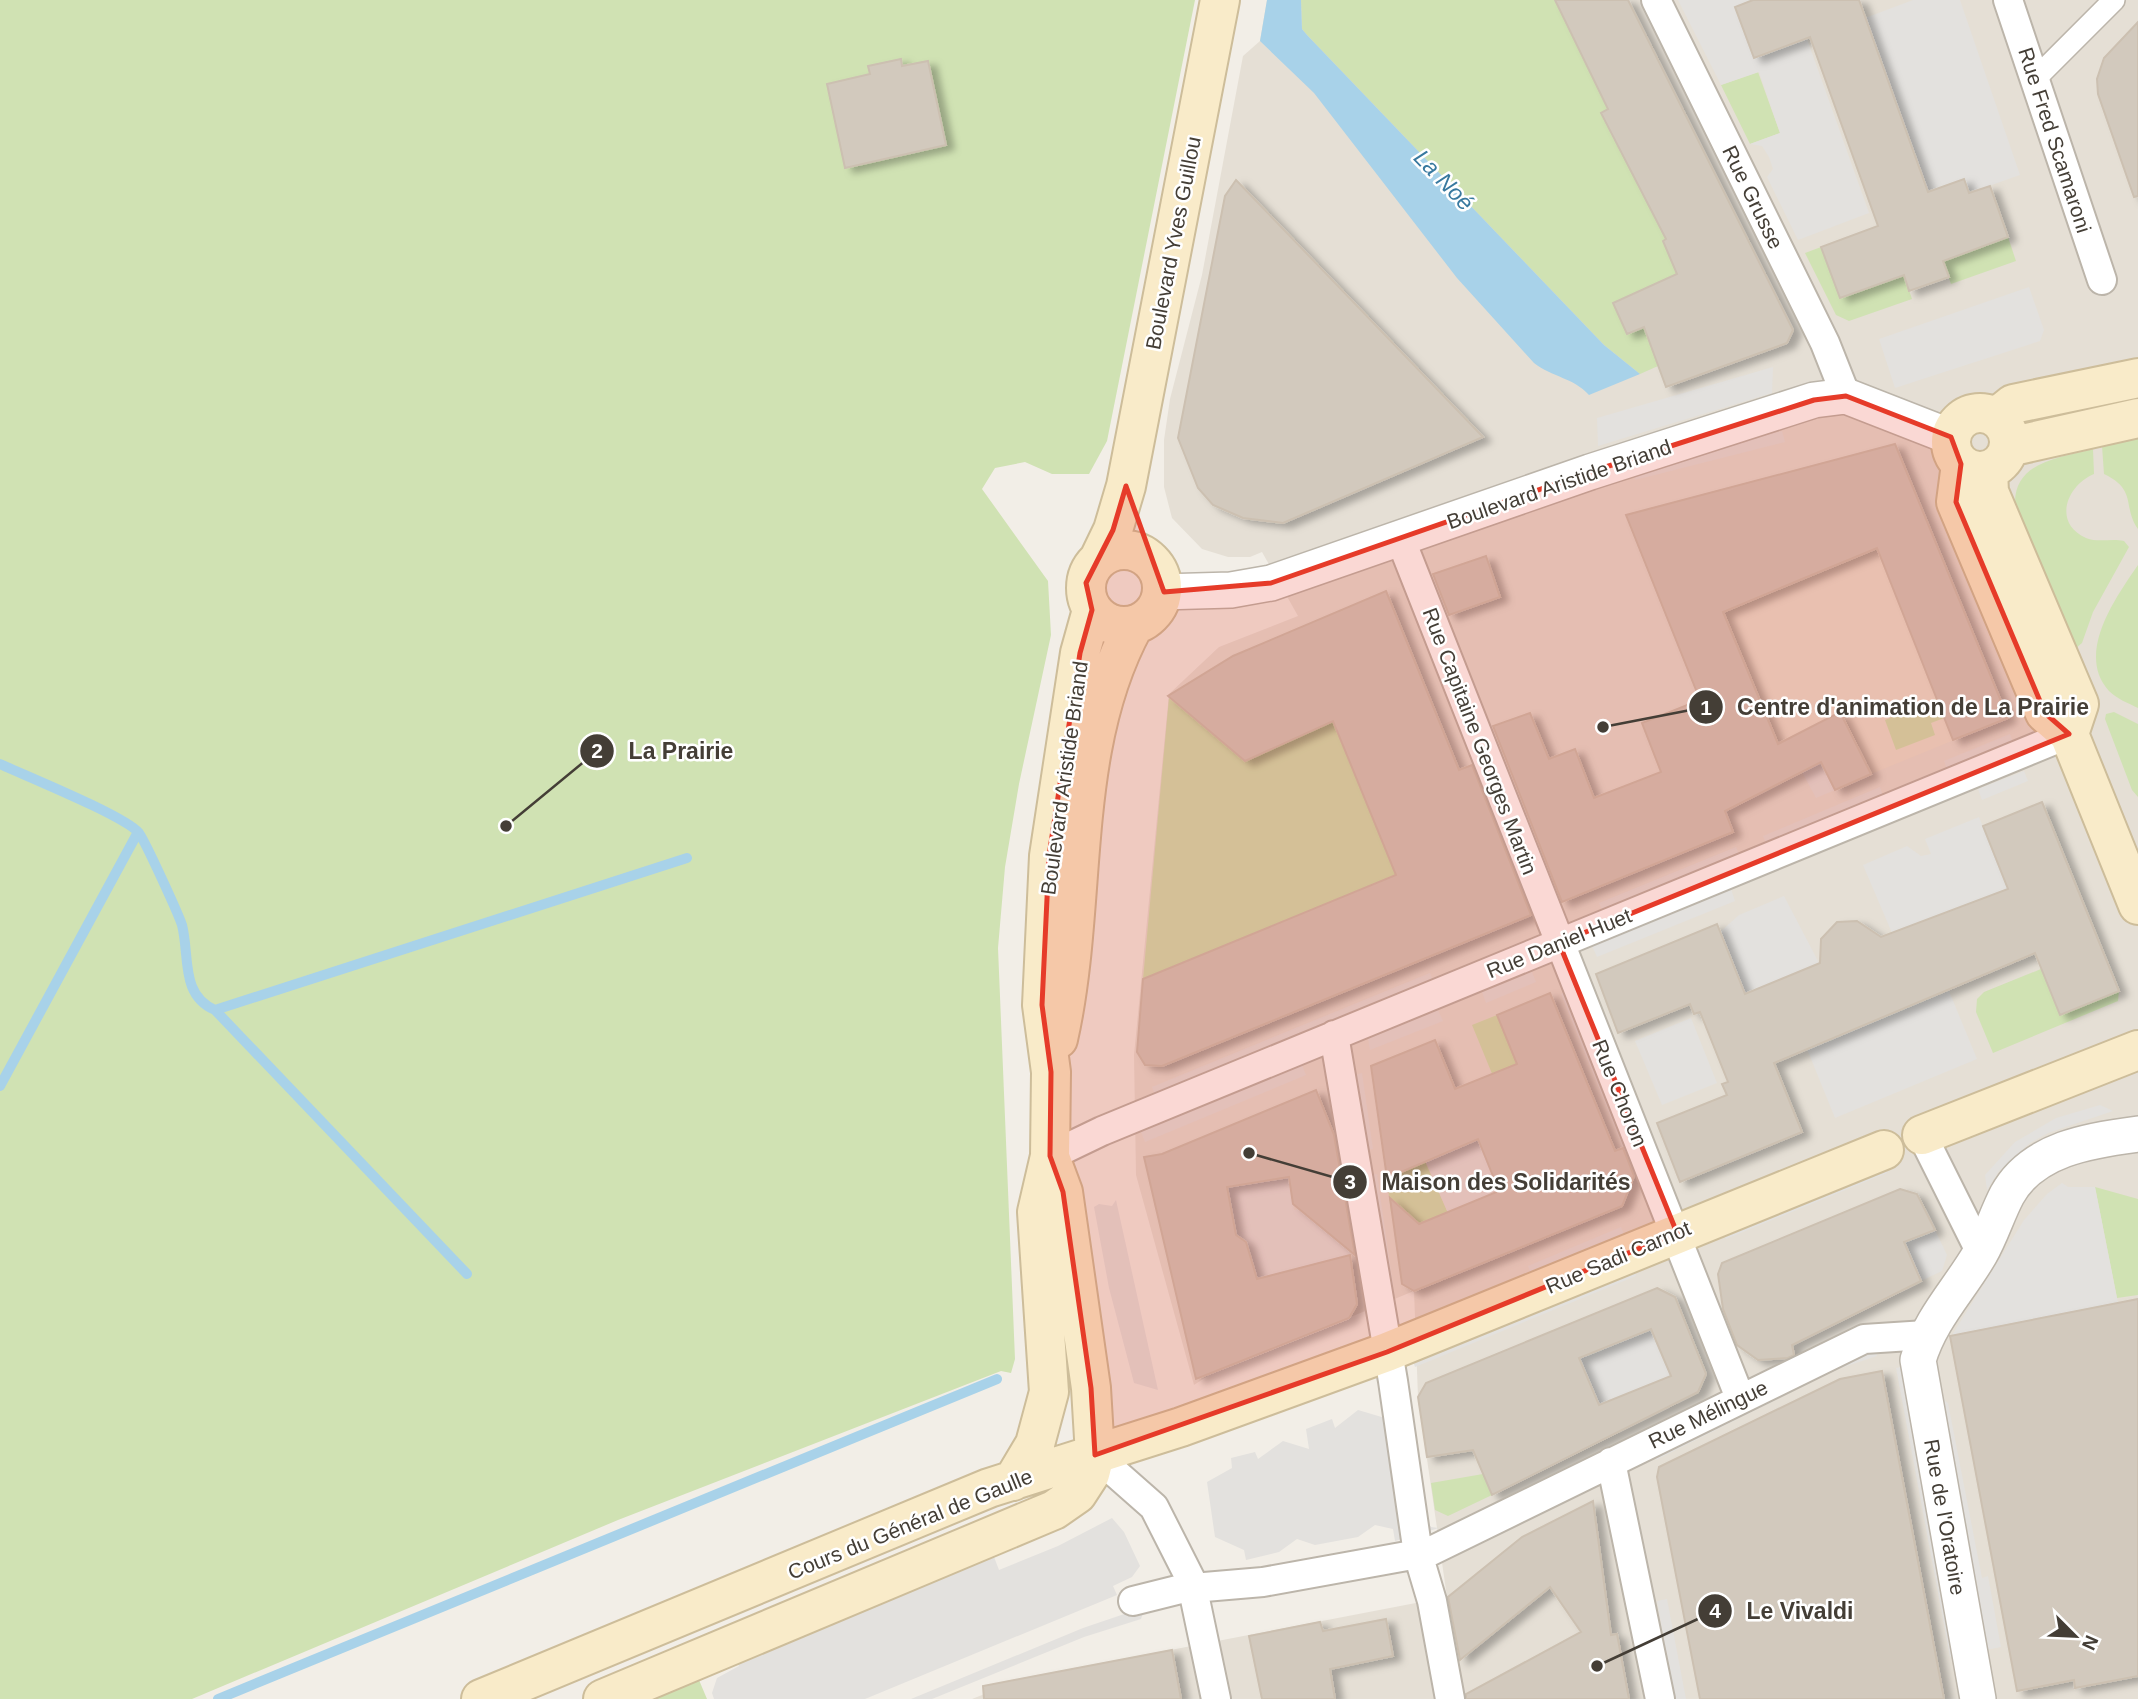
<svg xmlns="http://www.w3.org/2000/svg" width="2138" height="1699" font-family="Arial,sans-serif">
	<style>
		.residential { fill: #e5dfd5 }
		.education { fill: #eae1d2 }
		.green { fill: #d0e2b3 }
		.parking { fill: #e3e1de }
		.water { fill: #a8d2e9 }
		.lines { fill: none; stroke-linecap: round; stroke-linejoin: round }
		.stream { stroke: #a8d2e9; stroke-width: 10 }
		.building { fill: #d2c9bd; stroke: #ccc0b1; stroke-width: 2; fill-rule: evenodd; filter: url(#shadow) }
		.pedestrian-casing { stroke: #bcb5aa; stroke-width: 24 }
		.minor-casing { stroke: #bcb5aa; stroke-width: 32 }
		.tertiary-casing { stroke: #bcb5aa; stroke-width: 38 }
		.secondary-casing { stroke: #cdbd9a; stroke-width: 42 }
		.pedestrian { stroke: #fff; stroke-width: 21 }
		.minor { stroke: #fff; stroke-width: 28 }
		.tertiary { stroke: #fff; stroke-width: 35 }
		.secondary { stroke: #f9ebc9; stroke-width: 38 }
		.marked { fill: #e63b29; fill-opacity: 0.2; stroke: #e63b29; stroke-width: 5; stroke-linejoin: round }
		.labels { text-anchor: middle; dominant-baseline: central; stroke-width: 5; stroke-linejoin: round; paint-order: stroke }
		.street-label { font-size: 21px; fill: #443e36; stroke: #fff }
		.water-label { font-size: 23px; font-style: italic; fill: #38799f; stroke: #fff }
		.leader { fill: none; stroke: #443e36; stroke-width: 2.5 }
		.callout-dot { fill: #443e36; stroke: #fff; stroke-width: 2.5 }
		.mark-label { font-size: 21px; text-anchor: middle; font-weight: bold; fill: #fff }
		.callout-label { font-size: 23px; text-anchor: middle; font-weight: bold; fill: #443e36; stroke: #fff; stroke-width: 5; stroke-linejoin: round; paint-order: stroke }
	</style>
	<defs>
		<filter id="shadow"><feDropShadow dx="8" dy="4.5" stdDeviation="3.5" flood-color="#0004"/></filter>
	</defs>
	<rect width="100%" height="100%" fill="#f2eee7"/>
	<!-- residential -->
	<path class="residential" d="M1267,0H2138V1699H972L1025,1678L1447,1597L1418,1397L1414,1291L1209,1375L1194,1385L1136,1175L1134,1055L1169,694L1219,647L1298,616L1262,552L1250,557H1228L1202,549L1172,518L1164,487V440L1170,399L1202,275L1243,56L1260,41Z"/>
	<!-- education -->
	<path class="education" d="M1895,444L2008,718L1871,774L1840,712L1732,767L1703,706L1626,515Z"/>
	<!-- green -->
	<path class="green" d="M0,0H1195L1107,441L1089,474H1052L1025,462L995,468L982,489L1048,581L1051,635L1019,784L1005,867L998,948L1015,1359L1011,1373L1001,1371L618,1520L192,1699H0Z
		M1301,0H1555L1593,78L1618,104L1601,113L1614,140L1638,129L1671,236L1663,241L1685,271L1614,303L1627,334L1645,326L1658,366L1640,374L1604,345L1307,35L1302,29Z
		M1758,72L1780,133L1750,144L1721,85Z
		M2008,237L2016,261L1951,284L1943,261Z
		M1821,247L1840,298L1904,275L1912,299L1849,321L1836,315L1805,253Z
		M2138,436V529C2122,507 2138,490 2104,474L2102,446Z
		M2093,449L2094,474C2067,485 2052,523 2086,538C2099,543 2111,538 2124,541L2129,547L2093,612L2082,643L2076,648L2072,647L2015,504C2014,461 2060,458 2093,449Z
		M2138,565V708C2128,703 2117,699 2109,691C2075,654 2116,597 2138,565Z
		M1169,698L1244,760L1333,721L1396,875L1143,979Z
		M1936,699L1944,718L1931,723L1935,735L1896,750L1885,720Z
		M2114,712L2138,724V797L2132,790L2105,719L2106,714Z
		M2041,969L2060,1015L2119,991L2118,1001L1993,1053L1976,1012L1977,999L1984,992Z
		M1497,1015L1508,1043L1534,1084L1502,1098L1472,1025Z
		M1423,1157L1448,1213L1413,1228L1398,1211L1391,1212L1386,1173Z
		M2095,1187L2138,1199V1295L2117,1298Z
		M1483,1474L1492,1495L1448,1516L1435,1510L1431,1483Z
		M699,1680L707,1699H657V1698Z"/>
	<!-- parking -->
	<path class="parking" d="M1678,0H1753L1735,7L1754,58L1807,39L1869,213L1798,240L1767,177L1773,169L1769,157L1762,146L1750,144L1780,133L1759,72L1721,85Z
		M1913,0H1960L2020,175L1969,193L1928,192L1857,21Z
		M2029,287L2044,330L2040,341L1895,388L1879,339Z
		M1773,367L1772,393L1598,446L1597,418Z
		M1782,431L1785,442L1635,480L1632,468Z
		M2010,734L2014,745L1948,772L1944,761Z
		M1821,762L1835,790L1816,798L1802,772Z
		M2024,771L2028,781L1982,800L1978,789Z
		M1880,787L1884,799L1767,846L1763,836Z
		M1979,817L2008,889L1892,933L1863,865L1907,846L1921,856L1931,854L1925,839Z
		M1736,847L1740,856L1603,913L1599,903Z
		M1731,889L1735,901L1597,957L1592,946Z
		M1784,896L1819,963L1745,994L1720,932L1739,915Z
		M1532,972L1536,982L1486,1003L1482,992Z
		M1430,973L1434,983L1156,1097L1152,1087Z
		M1570,990L1647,1180L1638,1184L1561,994Z
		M1949,991L1977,1059L1835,1118L1807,1049Z
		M1438,1010L1443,1021L1370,1050L1368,1038Z
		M1691,1018L1717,1083L1662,1105L1635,1041Z
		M1302,1065L1306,1075L1145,1142L1141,1132Z
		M1362,1073L1373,1149L1363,1151L1352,1076Z
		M2100,1105L2113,1111L2048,1133L2030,1143L1999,1171L1987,1190L1985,1175L2015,1142L2056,1118Z
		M1477,1134L1499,1191L1448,1213L1426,1162Z
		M1883,1162L1887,1173L1726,1239L1721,1229Z
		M1377,1174L1393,1285L1382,1287L1366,1176Z
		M1289,1177L1294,1210L1311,1207L1315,1223L1345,1218L1351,1257L1257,1279L1246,1242L1235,1236L1227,1187Z
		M2062,1183L2068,1187H2095L2118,1303L1952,1335L2024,1220L2047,1194Z
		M1116,1200L1158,1390L1134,1383L1109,1288L1094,1207L1099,1204L1112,1206Z
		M1621,1227L1625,1237L1532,1276L1528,1266Z
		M1935,1230L1947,1255L1942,1271L1921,1281L1909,1254L1893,1247Z
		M1635,1268L1636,1276L1415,1367L1412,1358Z
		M1653,1329L1660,1349L1691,1337L1702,1364L1599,1405L1579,1358Z
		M1875,1346L1877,1356L1835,1370L1656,1460L1651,1451Z
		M1906,1366L1958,1655L1950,1657L1896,1368Z
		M1939,1396L1948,1403L1982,1578L1988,1576L2001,1647L1986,1650Z
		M1358,1410L1385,1418L1426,1521L1431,1527L1439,1528L1395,1541L1393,1529L1375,1525L1358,1537L1315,1545L1297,1539L1279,1552L1246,1560L1244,1550L1215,1537L1207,1482L1232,1468L1231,1458L1255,1452L1258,1459L1283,1441L1309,1449L1306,1429L1332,1419L1335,1428Z
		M1112,1518L1124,1532L1140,1566L1132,1577L1113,1586L1117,1595L865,1699H714L712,1693L717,1678L739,1666L734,1656L991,1549L999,1570L1058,1546Z
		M1667,1599L1686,1699H1675L1657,1601Z
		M1145,1607L1141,1619L1084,1637L932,1699H911L1083,1628Z"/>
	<!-- water -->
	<path class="water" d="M1267,0H1301L1302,29L1307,35L1604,345L1640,374L1589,395C1574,378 1552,377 1534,363L1457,278L1314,93L1260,41Z"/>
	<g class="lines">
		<!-- stream -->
		<path class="stream" d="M0,764C26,776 125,816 139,833C146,843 178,913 182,925C190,956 180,995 215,1010L467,1274
			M215,1010L687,858
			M0,1086L138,832
			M218,1699L997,1379"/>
	</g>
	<!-- building -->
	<path class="building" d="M1555,0H1628L1793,330L1787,343L1666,387L1644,327L1627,334L1613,303L1677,274L1663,241L1666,239L1601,113L1608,109Z
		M1753,0H1859L1928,192L1964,179L1969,193L1990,186L2008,237L1943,261L1949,277L1909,291L1904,275L1840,298L1821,247L1878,226L1810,37L1754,58L1735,7Z
		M2138,22V196L2134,197L2098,94L2097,79L2104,58Z
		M901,59L902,66L928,61L946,145L845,168L827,84L870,74L868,66Z
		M1236,180L1483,437L1283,523L1243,518L1213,505L1198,488L1178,438L1225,196Z
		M1895,444L2008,718L1953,740L1877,548L1802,579L1723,612L1778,744L1840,712L1871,774L1835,790L1821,762L1725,811L1733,832L1562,902L1493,726L1530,713L1549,759L1575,749L1594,798L1661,772L1642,723L1700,700L1626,515Z
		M1486,556L1500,597L1449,615L1433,574Z
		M1386,591L1459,770L1472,765L1531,915L1162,1066L1145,1065L1137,1052L1143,979L1396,875L1333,721L1245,761L1168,696L1233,656Z
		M2042,802L2119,991L2060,1015L2035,953L1774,1063L1802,1132L1680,1182L1657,1123L1727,1095L1722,1084L1728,1082L1700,1012L1694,1014L1690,1004L1618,1033L1596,974L1717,924L1745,994L1820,963L1821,939L1837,922L1857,921L1881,937L2008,889L1983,826Z
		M1550,993L1615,1151L1623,1148L1634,1176L1622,1206L1414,1291L1402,1284L1390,1198L1419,1224L1499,1191L1478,1139L1387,1178L1371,1066L1435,1040L1455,1089L1517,1064L1497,1015Z
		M1316,1090L1334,1135L1355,1255L1293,1204L1289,1177L1227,1187L1236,1235L1246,1242L1257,1279L1350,1255L1357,1304L1349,1318L1196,1379L1144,1157L1162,1154Z
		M1900,1189L1917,1194L1935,1230L1904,1242L1921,1281L1792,1345L1794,1355L1788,1358L1758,1360L1737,1345L1723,1309L1718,1274L1722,1263Z
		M1657,1288L1675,1297L1706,1374L1698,1392L1492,1495L1473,1450L1427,1457L1418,1397L1426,1383ZM1651,1329L1671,1376L1599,1405L1579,1358Z
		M2138,1299V1676L2075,1688L2074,1680L2017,1691L1950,1336Z
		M1882,1371L1944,1699H1700L1657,1477L1659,1467L1840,1379Z
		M1593,1501L1611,1635L1617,1634L1629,1699H1466V1694L1581,1632L1550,1587L1460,1660L1448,1597L1522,1537Z
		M1386,1619L1393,1656L1330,1669L1335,1699H1262L1249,1636L1320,1622L1323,1631Z
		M1172,1650L1181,1699H984L983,1686Z"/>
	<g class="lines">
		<!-- pedestrian casing -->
		<g class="pedestrian-casing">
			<path id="pedestrian" d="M2035,79L2114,0"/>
		</g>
		<!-- minor casing -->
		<g class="minor-casing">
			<path id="minor" d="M1656,0L1825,343L1846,396
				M2008,0L2102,280
				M1400,538L1740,1398
				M1334,1035L1393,1381L1418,1554L1432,1601L1450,1699
				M1922,1135L1981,1253
				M1050,1156L1102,1131L2069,734
				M1095,1455L1154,1507L1191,1580L1216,1699
				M1611,1462L1660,1699
				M1133,1601L1181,1589L1263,1582L1429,1552L1864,1339L1926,1335"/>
		</g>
		<!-- tertiary casing -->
		<g class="tertiary-casing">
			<path id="tertiary" d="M1161,592L1231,590L1271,583L1590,472L1814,400L1846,396L1951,437
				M1978,1699L1918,1360C1930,1319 1959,1290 1980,1254C1991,1235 1997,1214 2007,1195C2032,1149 2090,1140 2138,1134"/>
		</g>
		<!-- secondary casing -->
		<g class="secondary-casing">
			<path id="secondary" d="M1951 442a29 29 0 1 1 58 0a29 29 0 1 1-58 0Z
				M1997,417L2013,404L2138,378
				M2009,447L2138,418
				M1961,464L1956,502L2045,713L2069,734L2138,905
				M1988,470L1989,492L2079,704L2069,734
				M1086 588a38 38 0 1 1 76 0a38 38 0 1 1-76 0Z
				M1099,559L1113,530L1126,486L1220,0
				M1058,1039C1089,903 1065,751 1134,625
				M1922,1135L2138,1050
				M1013,1481L1035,1444L1049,1392L1037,1212L1050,1156L1051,1072L1042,1005L1049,856L1080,653L1092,610
				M481,1699L989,1488L1181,1427L1387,1352L1884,1150
				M603,1699L1054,1510L1077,1494L1090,1474L1095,1455L1091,1388L1063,1192L1050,1157"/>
		</g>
		<!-- pedestrian -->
		<use href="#pedestrian" class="pedestrian"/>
		<!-- minor -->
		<use href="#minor" class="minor"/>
		<!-- tertiary -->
		<use href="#tertiary" class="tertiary"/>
		<!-- secondary -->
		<use href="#secondary" class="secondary"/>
	</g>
	<!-- marked area -->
	<path class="marked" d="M1846,396L1951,437L1961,464L1956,502L2045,713L2069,734L1559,943L1677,1233L1387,1352L1095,1455L1091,1388L1063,1192L1050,1156L1051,1072L1042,1005L1049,856L1080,653L1092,610L1086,583L1113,530L1126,486L1164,592L1271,583L1590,472L1814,400Z"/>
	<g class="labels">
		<!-- street labels -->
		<g class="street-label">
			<text transform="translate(2055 140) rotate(72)">Rue Fred Scamaroni</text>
			<text transform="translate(1753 197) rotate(64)">Rue Grusse</text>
			<text transform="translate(1173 243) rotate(-79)">Boulevard Yves Guillou</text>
			<text transform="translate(1559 484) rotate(-19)">Boulevard Aristide Briand</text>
			<text transform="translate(1480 741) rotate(69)">Rue Capitaine Georges Martin</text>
			<text transform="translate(1064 778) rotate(-82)">Boulevard Aristide Briand</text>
			<text transform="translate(1559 943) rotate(-22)">Rue Daniel Huet</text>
			<text transform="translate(1620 1093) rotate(68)">Rue Choron</text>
			<text transform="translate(1618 1257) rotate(-23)">Rue Sadi Carnot</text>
			<text transform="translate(1708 1414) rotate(-26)">Rue Mélingue</text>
			<text transform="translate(1945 1517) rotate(80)">Rue de l'Oratoire</text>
			<text transform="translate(910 1524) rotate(-22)">Cours du Général de Gaulle</text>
		</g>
		<!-- water labels -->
		<g class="water-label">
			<text transform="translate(1444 180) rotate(46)">La Noé</text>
		</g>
	</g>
	<!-- callouts -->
	<path class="leader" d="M1603 727L1706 707M506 826L597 751M1249 1153L1350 1182M1597 1666L1715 1611"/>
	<g class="callout-dot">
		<circle cx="1603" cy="727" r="7"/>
		<circle cx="506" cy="826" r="7"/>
		<circle cx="1249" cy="1153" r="7"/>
		<circle cx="1597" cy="1666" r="7"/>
		<circle cx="1706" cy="707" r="18"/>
		<circle cx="597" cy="751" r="18"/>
		<circle cx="1350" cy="1182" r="18"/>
		<circle cx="1715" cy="1611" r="18"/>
	</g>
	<g class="mark-label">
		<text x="1706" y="715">1</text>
		<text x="597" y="758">2</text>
		<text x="1350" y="1189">3</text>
		<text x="1715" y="1618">4</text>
	</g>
	<g class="callout-label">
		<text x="1913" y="715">Centre d'animation de La Prairie</text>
		<text x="681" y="759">La Prairie</text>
		<text x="1506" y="1190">Maison des Solidarités</text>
		<text x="1800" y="1619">Le Vivaldi</text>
	</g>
	<!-- north arrow -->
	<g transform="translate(2075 1636) rotate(114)" stroke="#ffffff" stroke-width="5" paint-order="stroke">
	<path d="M0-5L12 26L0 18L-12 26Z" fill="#443e36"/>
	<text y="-10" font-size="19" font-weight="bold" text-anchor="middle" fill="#443e36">N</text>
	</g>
</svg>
